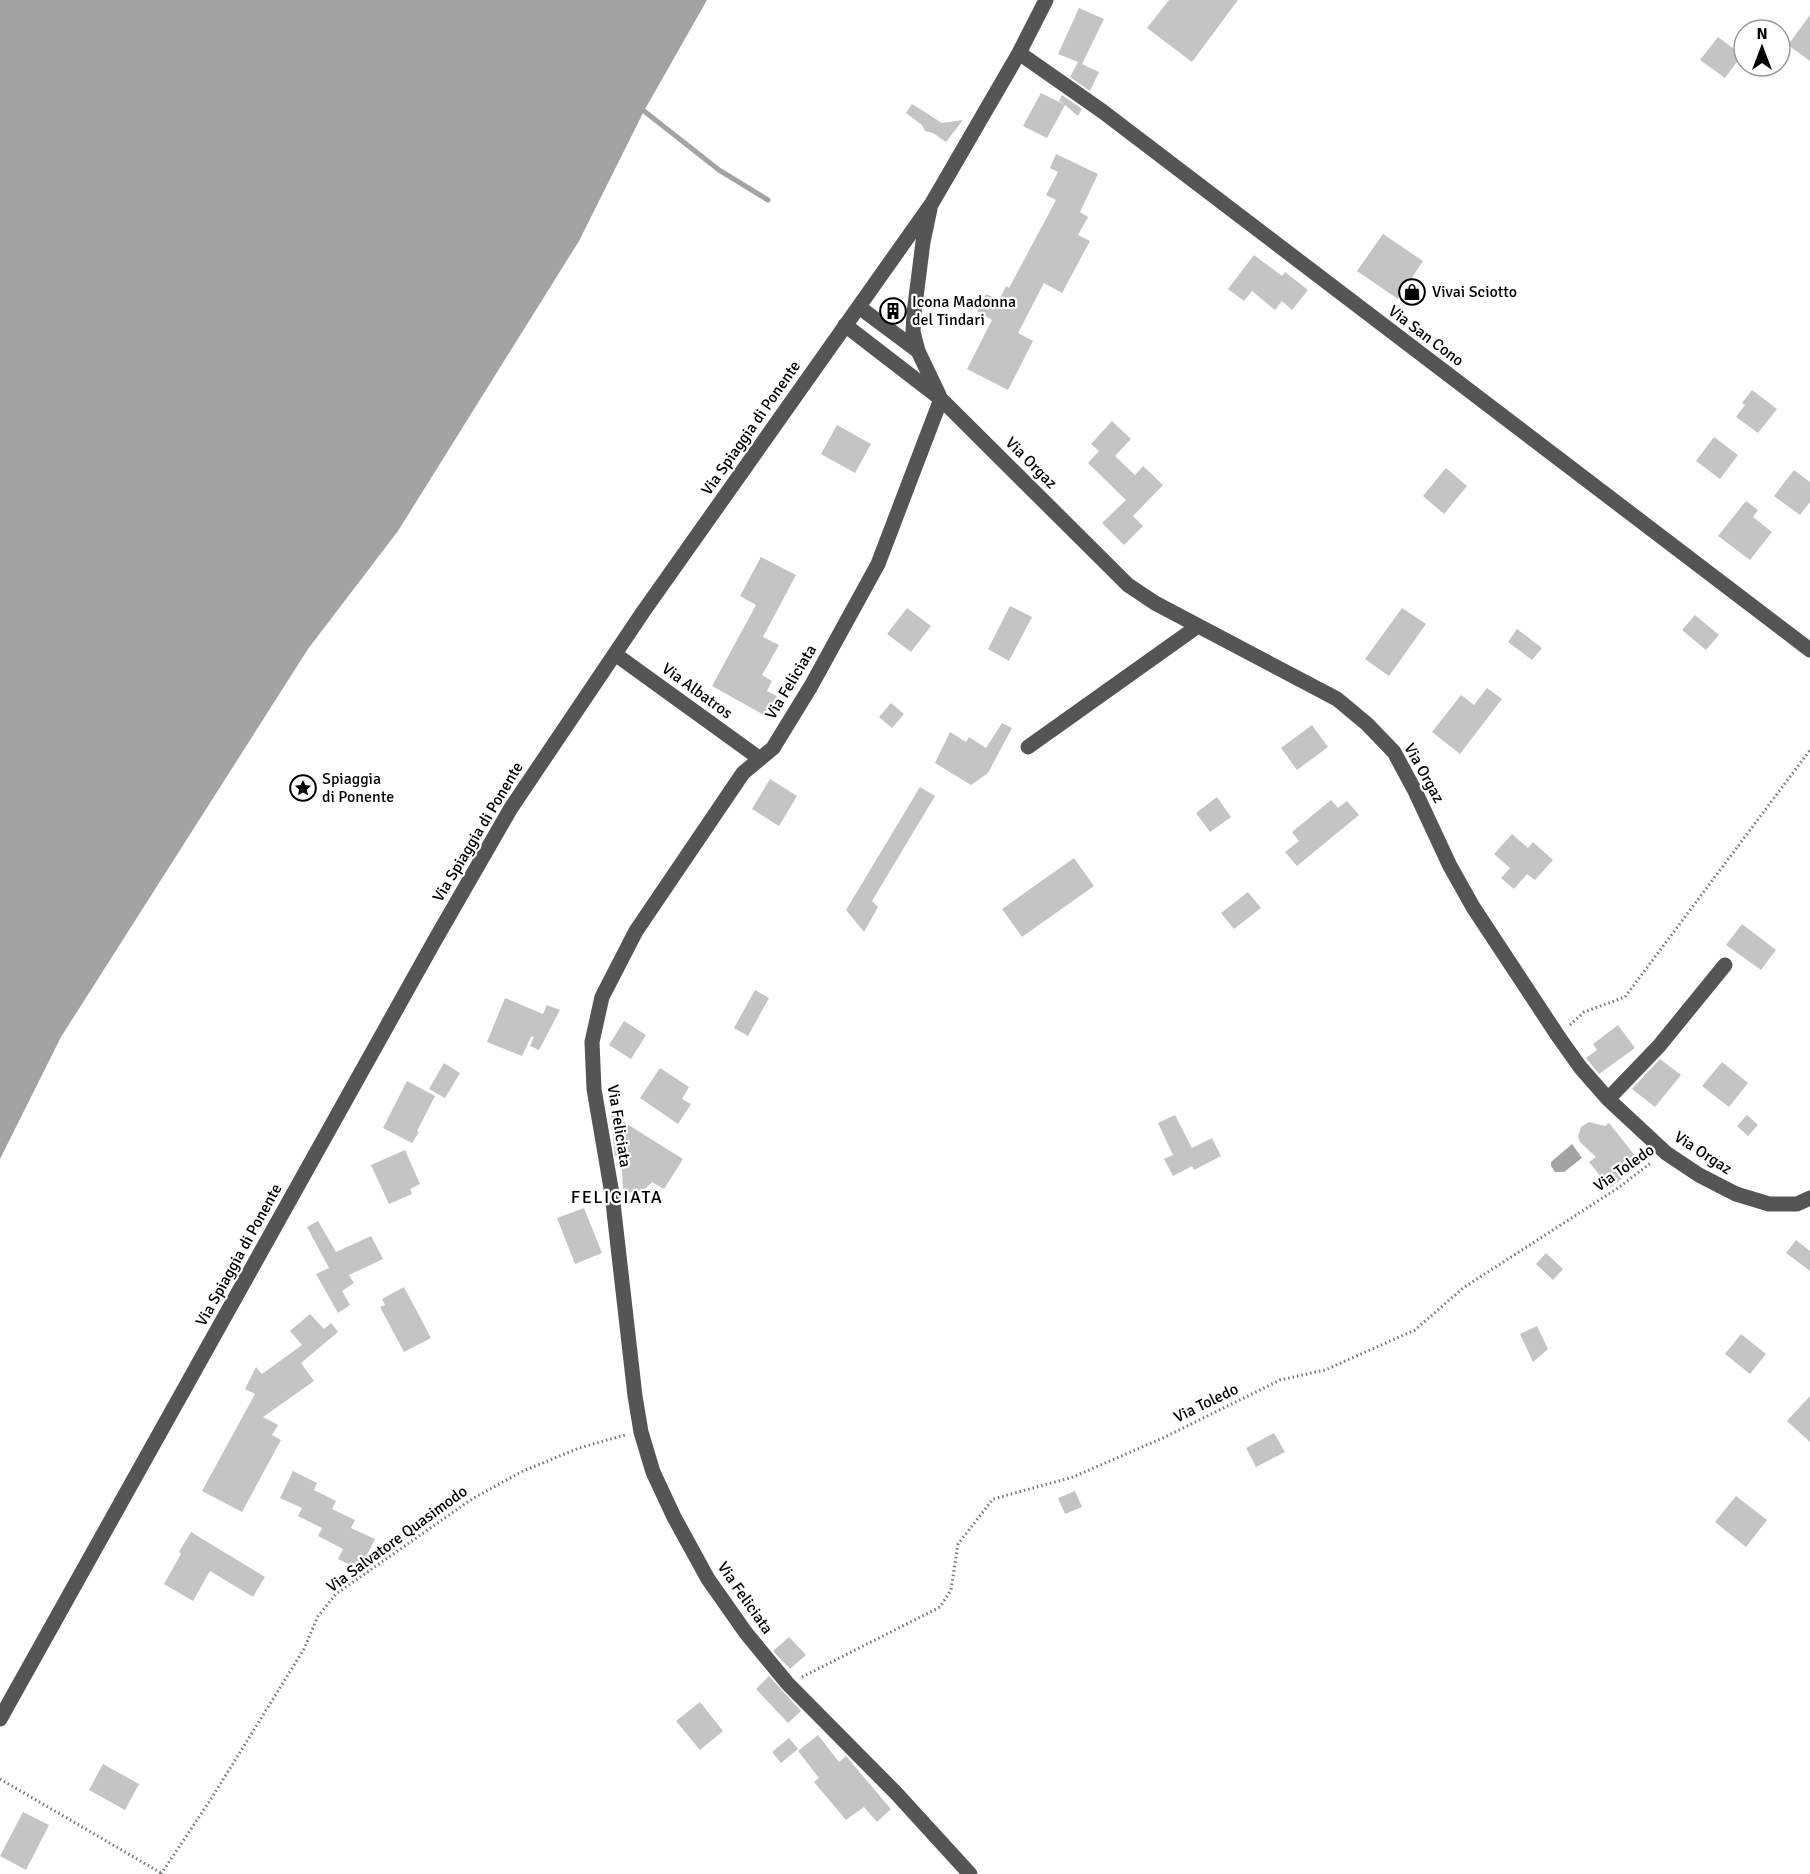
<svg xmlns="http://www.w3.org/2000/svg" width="1810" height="1874" font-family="Signika,sans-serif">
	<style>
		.water { fill: #a3a3a3 }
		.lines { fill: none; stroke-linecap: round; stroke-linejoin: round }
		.stream { stroke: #a3a3a3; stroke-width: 5 }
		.building { fill: #c4c4c4 }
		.path { stroke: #777; stroke-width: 3; stroke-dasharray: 1.5 3; stroke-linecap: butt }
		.minor { stroke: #555; stroke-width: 15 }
		.labels { text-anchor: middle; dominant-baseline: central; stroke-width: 4.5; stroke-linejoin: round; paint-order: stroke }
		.poi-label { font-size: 16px; fill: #000; stroke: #fff; text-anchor: start }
		.street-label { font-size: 16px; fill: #000; stroke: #fff }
		.neighbourhood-label { font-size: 18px; letter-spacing: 1.5px; fill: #000; stroke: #fff }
	</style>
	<rect width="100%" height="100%" fill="#fff"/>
	<!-- water -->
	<path class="water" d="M0,0H707L644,111L579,241L398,531L308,649L61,1037L0,1159Z
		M1572,1144L1582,1158L1564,1172H1555L1551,1166V1162Z"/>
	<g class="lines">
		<!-- stream -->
		<path class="stream" d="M644,111L719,170L768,200"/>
	</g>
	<!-- building -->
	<path class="building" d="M1169,0H1238L1192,62L1147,28Z
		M1079,8L1104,19L1082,64L1080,63L1099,72L1090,91L1070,77L1078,62L1058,54Z
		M1810,15V61L1788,45Z
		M1718,37L1742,55L1725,78L1700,60Z
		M1041,93L1065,105L1059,101L1062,95L1082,109L1078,116L1065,105L1047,138L1023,126Z
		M912,104L942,123L963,120L946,142L933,133L925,131L922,125L906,113Z
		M1056,154L1098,174L1080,212L1088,217L1078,235L1090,241L1062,293L1044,283L1018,333L1033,341L1008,390L967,369L992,320L977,311L986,294L999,300L1006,286L1009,288L1056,200L1046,195L1058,172L1050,168Z
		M1383,234L1423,261L1398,299L1357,271Z
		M1254,255L1282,276L1285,272L1308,290L1292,310L1282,301L1275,310L1252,291L1244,301L1228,289Z
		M1752,390L1777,409L1758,433L1736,417L1745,405L1742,403Z
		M1112,421L1131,439L1115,456L1135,475L1143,466L1163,485L1133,516L1143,526L1124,545L1102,523L1126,500L1088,463L1099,451L1091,444Z
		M837,425L871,444L855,473L821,454Z
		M1714,437L1738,455L1720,479L1696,461Z
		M1446,468L1467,486L1444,514L1423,496Z
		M1794,470L1810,482V502L1800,515L1774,496Z
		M1746,501L1758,510L1753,517L1772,532L1750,560L1718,536Z
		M761,557L796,575L763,637L779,645L762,675L772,681L767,691L777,696L766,716L712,686L756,605L740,596Z
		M1010,606L1032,617L1009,661L988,649Z
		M907,608L931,626L911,652L887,634Z
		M1402,608L1426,624L1389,676L1365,659Z
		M1695,615L1719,635L1706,650L1682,630Z
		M1517,629L1542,648L1532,660L1508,642Z
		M1487,688L1502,699L1460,754L1432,732L1461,695L1474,705Z
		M891,703L904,714L892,728L879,717Z
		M1002,723L1012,728L988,773L971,785L935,763L950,732L966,742L969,737L986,748Z
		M1312,725L1328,747L1297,770L1281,748Z
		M770,779L797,796L779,826L752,809Z
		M920,787L935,796L872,901L878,907L864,932L846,910Z
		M1217,797L1231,817L1210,832L1196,813Z
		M1331,800L1338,808L1347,801L1359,815L1297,866L1285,852L1299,841L1292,832Z
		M1512,834L1528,848L1533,842L1553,860L1535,880L1527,874L1514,889L1501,878L1510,868L1494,854Z
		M1074,858L1094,886L1022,937L1002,909Z
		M1248,892L1261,908L1234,929L1221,913Z
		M1742,924L1776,950L1761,970L1726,945Z
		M755,990L769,998L748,1036L734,1028Z
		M505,998L543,1014L547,1005L560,1010L539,1050L530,1046L534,1036L531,1037L522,1056L487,1042Z
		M624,1021L646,1035L631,1059L609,1045Z
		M1618,1025L1635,1048L1599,1074L1586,1058L1597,1050L1593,1044Z
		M1660,1059L1681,1075L1655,1107L1632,1089Z
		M1722,1062L1748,1083L1729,1107L1702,1086Z
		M444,1063L460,1073L445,1098L429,1089Z
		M660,1068L689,1087L682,1099L691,1104L678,1124L640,1098Z
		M407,1081L435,1096L417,1131L419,1132L412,1143L383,1128Z
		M611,1114L683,1159L664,1189L652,1182L643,1191L627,1193L626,1189H623L621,1156H615Z
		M1175,1115L1192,1148L1212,1138L1221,1156L1194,1170L1192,1166L1173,1176L1164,1159L1173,1155L1158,1123Z
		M1747,1115L1758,1125L1748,1136L1737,1126Z
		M1589,1122L1605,1126L1609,1123L1641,1163L1610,1188L1589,1162L1596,1157L1580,1142L1578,1137L1581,1127Z
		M405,1150L420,1184L410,1189L412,1194L389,1204L371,1165Z
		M584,1208L602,1253L575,1264L557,1218Z
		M318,1221L336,1252L371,1236L383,1259L349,1275L354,1283L342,1291L350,1305L338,1313L316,1274L329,1268L307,1227Z
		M1796,1240L1810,1251V1271L1786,1253Z
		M1546,1253L1563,1269L1553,1280L1536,1264Z
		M404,1287L431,1338L404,1352L380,1307L385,1305L382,1299Z
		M310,1314L324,1329L331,1323L338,1332L301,1363L314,1381L263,1417L278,1425L272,1435L281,1440L242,1512L202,1491L255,1394L245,1389L256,1367L262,1374L302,1345L290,1331Z
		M1537,1326L1548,1349L1533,1362L1520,1334Z
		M1741,1334L1766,1354L1750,1374L1725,1354Z
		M1810,1396V1442L1787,1421Z
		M1274,1433L1285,1452L1256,1467L1246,1448Z
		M293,1471L317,1483L314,1490L336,1501L332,1509L355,1520L351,1528L375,1539L360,1569L338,1559L343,1549L318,1536L322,1528L298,1516L302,1508L280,1498Z
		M1075,1491L1082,1507L1065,1514L1058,1498Z
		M1736,1496L1767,1520L1746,1547L1715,1522Z
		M191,1532L265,1577L253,1597L210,1571L193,1601L164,1584L181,1554L179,1552Z
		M789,1637L806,1655L790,1669L773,1651Z
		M769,1676L801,1711L788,1723L756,1689Z
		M700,1702L723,1731L700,1750L676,1721Z
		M818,1735L839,1762L846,1756L891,1809L877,1822L864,1807L846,1820L814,1782L819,1778L798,1751Z
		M789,1738L798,1749L781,1763L772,1752Z
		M103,1764L139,1784L125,1810L89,1790Z
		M23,1812L49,1825L26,1870L0,1856Z"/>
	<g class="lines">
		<!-- path -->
		<path class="path" d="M1570,1025L1584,1012L1625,997L1810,750
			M802,1677L940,1607L951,1590L958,1544L993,1499L1073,1477L1165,1437L1280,1380L1325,1370L1415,1330L1463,1288L1618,1188L1652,1162
			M0,1779L161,1873
			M161,1874L211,1799L304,1649L318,1616L336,1594L472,1499L521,1472L579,1448L625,1435"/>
		<!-- minor -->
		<path class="minor" d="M1019,53L1102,111L1810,650
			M930,209L923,242L914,313L913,332L918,351L939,395
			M859,307L918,351
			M845,325L941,399L1128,585L1155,603L1337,699L1367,724L1394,752L1415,791L1450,866L1473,907L1558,1036L1580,1067L1608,1099L1666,1153L1699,1175L1736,1194L1769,1204H1797L1810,1198
			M941,399L878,564L811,686L773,748L743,773L636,931L602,997L592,1042L594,1089L612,1194L635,1396L641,1432L653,1472L674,1517L708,1579L746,1633L788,1684L896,1793L970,1874
			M615,654L759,758
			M1028,747L1198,626
			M1608,1099L1659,1046L1725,965
			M0,1719L435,940L511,808L643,612L932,203L1019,53L1046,0"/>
	</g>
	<!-- icons -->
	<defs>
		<g id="shop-ring" transform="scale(1.35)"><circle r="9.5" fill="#fff" stroke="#000" stroke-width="1.5"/><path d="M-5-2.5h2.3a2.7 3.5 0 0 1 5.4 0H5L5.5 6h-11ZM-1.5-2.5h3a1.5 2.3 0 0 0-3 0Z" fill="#000"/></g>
		<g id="building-ring" transform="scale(1.35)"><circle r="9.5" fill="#fff" stroke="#000" stroke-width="1.5"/><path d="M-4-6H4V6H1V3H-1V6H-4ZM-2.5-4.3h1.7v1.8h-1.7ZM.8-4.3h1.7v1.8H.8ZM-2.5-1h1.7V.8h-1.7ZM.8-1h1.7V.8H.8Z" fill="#000"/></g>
		<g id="sight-ring" transform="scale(1.35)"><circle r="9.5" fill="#fff" stroke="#000" stroke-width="1.5"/><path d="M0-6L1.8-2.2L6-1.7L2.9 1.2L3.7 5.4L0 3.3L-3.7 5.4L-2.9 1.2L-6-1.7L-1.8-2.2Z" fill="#000"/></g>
	</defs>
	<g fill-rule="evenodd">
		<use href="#shop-ring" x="1412" y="292"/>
		<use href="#building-ring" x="893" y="311"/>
		<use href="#sight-ring" x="303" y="788"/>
	</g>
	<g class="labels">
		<!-- poi labels -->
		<g class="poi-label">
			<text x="1432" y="292">Vivai Sciotto</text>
			<text x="912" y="302">Icona Madonna<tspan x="912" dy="18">del Tindari</tspan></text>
			<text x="322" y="779">Spiaggia<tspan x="322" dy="18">di Ponente</tspan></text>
		</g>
		<!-- street labels -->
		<g class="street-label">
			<text transform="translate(1426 336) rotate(37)">Via San Cono</text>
			<text transform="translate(751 428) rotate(-55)">Via Spiaggia di Ponente</text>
			<text transform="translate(1031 463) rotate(45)">Via Orgaz</text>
			<text transform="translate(791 682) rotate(-59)">Via Feliciata</text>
			<text transform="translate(697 691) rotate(36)">Via Albatros</text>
			<text transform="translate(1424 773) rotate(61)">Via Orgaz</text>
			<text transform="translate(478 832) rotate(-59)">Via Spiaggia di Ponente</text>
			<text transform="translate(619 1126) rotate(81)">Via Feliciata</text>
			<text transform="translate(1703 1153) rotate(33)">Via Orgaz</text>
			<text transform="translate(1624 1168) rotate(-35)">Via Toledo</text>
			<text transform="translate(239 1255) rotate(-61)">Via Spiaggia di Ponente</text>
			<text transform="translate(1206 1403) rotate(-26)">Via Toledo</text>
			<text transform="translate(397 1539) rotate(-36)">Via Salvatore Quasimodo</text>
			<text transform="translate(745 1598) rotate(55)">Via Feliciata</text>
		</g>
		<!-- neighbourhood labels -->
		<g class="neighbourhood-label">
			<text x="617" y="1197">FELICIATA</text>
		</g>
	</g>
	<!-- north arrow -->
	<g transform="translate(1762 48)"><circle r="28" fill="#ffffff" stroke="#999999" stroke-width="1.5"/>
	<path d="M0-4.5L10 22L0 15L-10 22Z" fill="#000000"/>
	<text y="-9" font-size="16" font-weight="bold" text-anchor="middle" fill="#000000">N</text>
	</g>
</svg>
